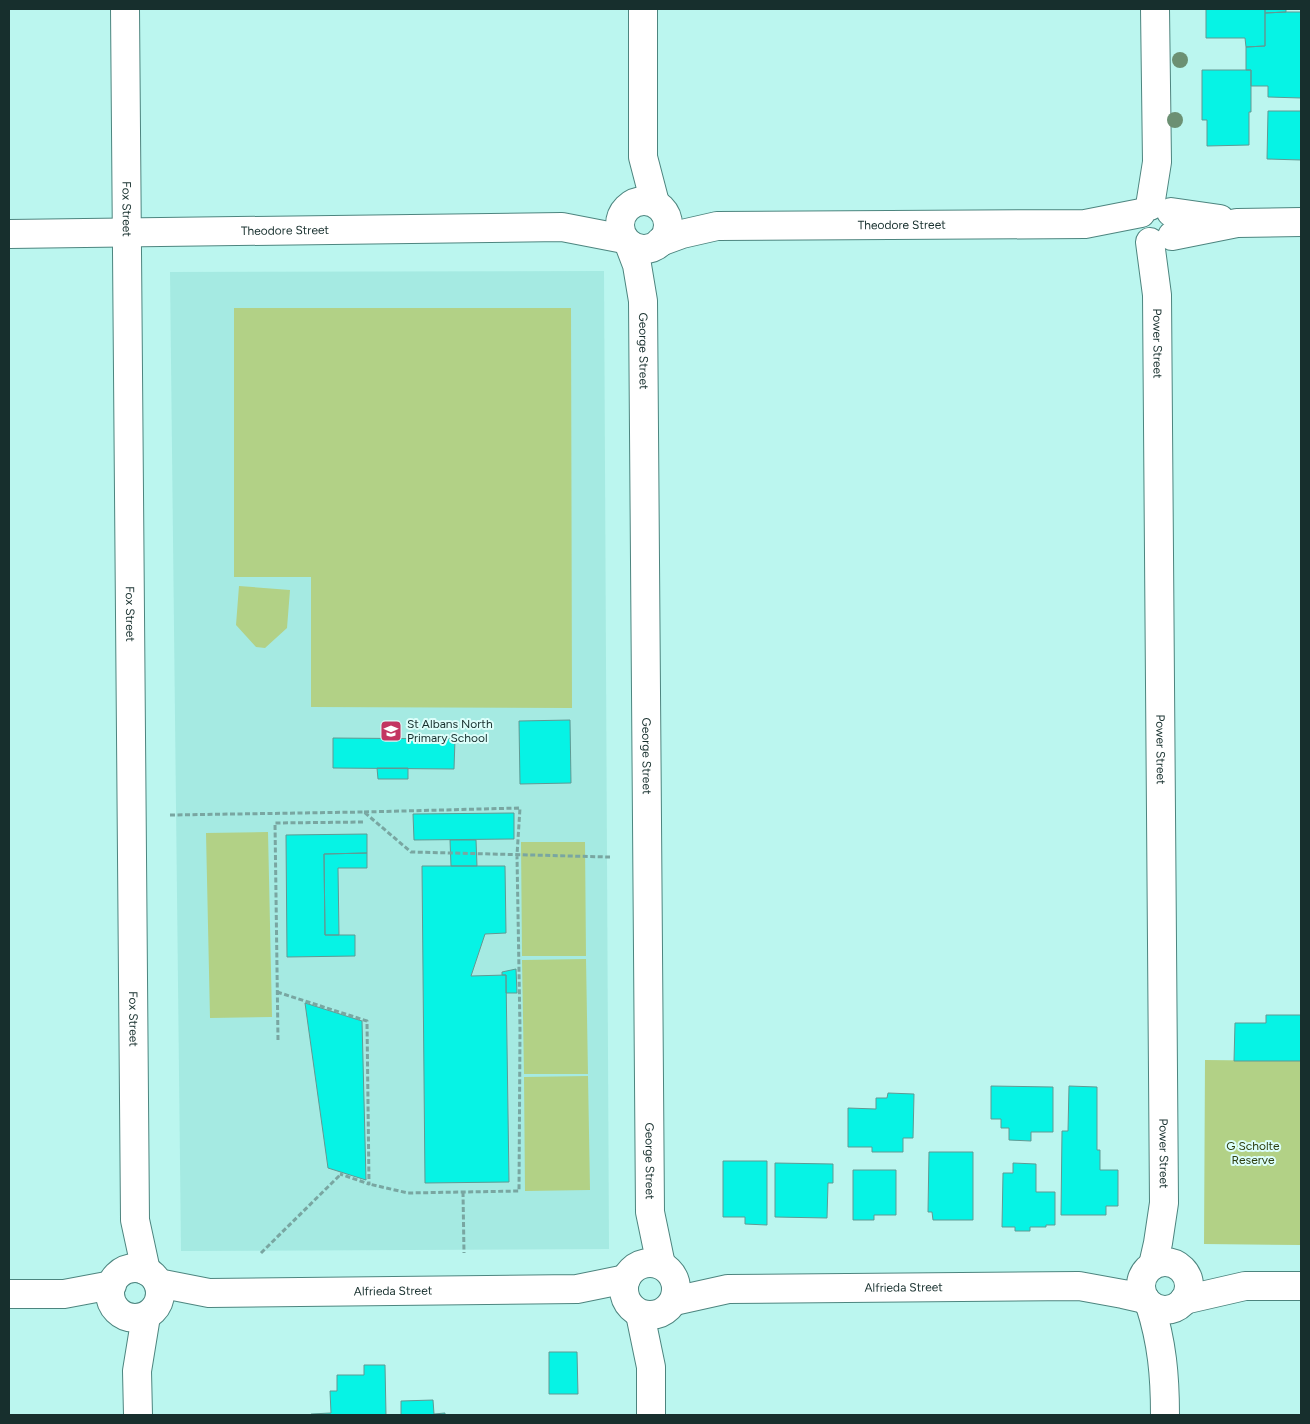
<svg xmlns="http://www.w3.org/2000/svg" width="1310" height="1424" font-family="Figtree,sans-serif">
	<style>
		.built { fill: #a5eae2 }
		.green { fill: #b2d186 }
		.building { fill: #06f3e5; stroke: #619993 }
		.lines { fill: none; stroke-linecap: round; stroke-linejoin: round }
		.minor-casing { stroke: #4d857f; stroke-width: 30 }
		.path { stroke: #79a6a1; stroke-width: 3; stroke-dasharray: 5 2.5; stroke-linecap: butt }
		.minor { stroke: #fff; stroke-width: 28 }
		.tree { fill: #6c9073 }
		.labels { text-anchor: middle; dominant-baseline: central; stroke-width: 4; stroke-linejoin: round; paint-order: stroke }
		.street-label { font-size: 12px; fill: #172f2d; stroke: #dcfefa }
		.poi-label { font-size: 12px; fill: #172f2d; stroke: #dcfefa; text-anchor: start }
		.park-label { font-size: 12px; fill: #2c3d0e; stroke: #dcfefa }
	</style>
	<rect width="100%" height="100%" fill="#bbf6ef"/>
	<!-- built -->
	<path class="built" d="M604,271L609,1249L181,1251L170,272Z"/>
	<!-- green -->
	<path class="green" d="M234,308H571L572,708L311,707V577H234Z
		M239,586L290,590L287,628L265,648L256,647L236,625Z
		M268,832L272,1017L210,1018L206,833Z
		M521,842H585L586,956H522Z
		M586,959L588,1074H524L522,960Z
		M1205,1060L1301,1061V1245L1204,1244Z
		M588,1076L590,1190L525,1191L524,1077Z"/>
	<!-- building -->
	<path class="building" d="M1206,9H1265V46L1246,47L1245,38H1206Z
		M1265,9H1286V12L1265,13Z
		M1286,12H1301V98L1268,97V86H1251V70H1246V47L1265,46V13Z
		M1202,70H1251V112H1249V145L1207,146V120H1202Z
		M1268,111H1301V160L1267,159Z
		M570,720L571,783L520,784L519,721Z
		M333,738L455,739L454,769L333,768Z
		M377,768H408V779H378Z
		M514,813V839L414,840L413,814Z
		M367,834V853L324,854L325,935H355V956L287,957L286,835Z
		M450,840H476L477,866H451Z
		M367,853V868H338L339,935H325L324,854Z
		M422,866H505L506,933L485,934L471,976L506,975L509,1182L425,1183Z
		M516,969L517,993H506V975H502V972Z
		M305,1003L362,1021L366,1180L328,1168Z
		M1266,1015H1301V1061H1234L1235,1023H1266Z
		M991,1086L1053,1087V1132H1031V1141L1009,1140V1128H1001V1119H991Z
		M1069,1086L1097,1087V1150H1100V1170H1118V1206H1106V1215H1061L1062,1131H1068Z
		M888,1093L914,1094L913,1138H903V1152H872V1147H848V1108L876,1109V1098H887Z
		M929,1152H973V1220H933L932,1212H928Z
		M723,1161H767V1225L745,1224V1217H723Z
		M775,1163L833,1164V1183H828L827,1218L775,1217Z
		M1013,1163L1036,1164V1192H1055V1225H1046V1227H1030V1231H1015V1227H1002L1003,1173H1013Z
		M853,1170H896V1215H874V1220H853Z
		M549,1352H577L578,1394H549Z
		M364,1365H385L386,1415H311V1414L331,1413L330,1391H337V1375H364Z
		M433,1400L434,1414L445,1413V1415H401V1401Z"/>
	<g class="lines">
		<!-- minor casing -->
		<g class="minor-casing">
			<g id="minor">
				<path id="s1" d="M125,9L135,1220L146,1271"/>
				<path d="M643,9V157L655,203"/>
				<circle cx="644" cy="225" r="24"/>
				<path d="M1150,206L1157,162L1155,9"/>
				<path d="M1171,212L1220,219"/>
				<path id="s2" d="M9,234L562,227L624,239"/>
				<path d="M1172,236L1237,223L1301,222"/>
				<path id="s3" d="M660,242L682,234L717,226L1085,224L1141,213"/>
				<path id="s4" d="M1150,242L1157,295L1164,1203L1158,1243L1153,1265"/>
				<path id="s5" d="M629,244L637,265L643,301L650,1212L661,1265"/>
				<circle cx="1165" cy="1286" r="24"/>
				<circle cx="650" cy="1289" r="26"/>
				<circle cx="135" cy="1293" r="25"/>
				<path id="s6" d="M158,1283L209,1293L577,1289L626,1279"/>
				<path d="M9,1294H64L112,1285"/>
				<path d="M1184,1300L1245,1286H1301"/>
				<path id="s7" d="M674,1301L728,1289L1079,1286L1123,1294L1145,1299"/>
				<path d="M1150,1305C1162,1342 1165,1376 1165,1415"/>
				<path d="M640,1314L651,1367V1415"/>
				<path d="M138,1415L137,1371L146,1316"/>
			</g>
		</g>
		<!-- path -->
		<path class="path" d="M364,812L520,808L517,855L520,1029L519,1191L408,1193L369,1184
			M170,815L364,812L411,852L610,857
			M277,992L367,1021L369,1184L340,1174
			M278,1040L275,823L363,822
			M463,1192L464,1253
			M261,1253L342,1173"/>
		<!-- minor -->
		<use href="#minor" class="minor"/>
	</g>
	<!-- trees -->
	<g class="tree">
		<circle cx="1180" cy="60" r="8"/>
		<circle cx="1175" cy="120" r="8"/>
	</g>
	<!-- icons -->
	<defs>
		<g id="school-square" transform="scale(1.125)"><rect x="-9" y="-9" width="18" height="18" rx="4" fill="#c33561" stroke="#dcfefa"/><path d="M0-5L7-2L0 1L-7-2ZM-4 1L0 2.5L4 1V4Q0 6-4 4Z" fill="#fff"/></g>
	</defs>
	<g fill-rule="evenodd">
		<use href="#school-square" x="391" y="731"/>
	</g>
	<g class="labels">
		<!-- street labels -->
		<g class="street-label">
			<text stroke="none"><textPath href="#s1" startOffset="200">Fox Street</textPath></text>
			<text stroke="none"><textPath href="#s3" startOffset="244">Theodore Street</textPath></text>
			<text stroke="none"><textPath href="#s2" startOffset="276">Theodore Street</textPath></text>
			<text stroke="none"><textPath href="#s4" startOffset="102">Power Street</textPath></text>
			<text stroke="none"><textPath href="#s5" startOffset="109">George Street</textPath></text>
			<text stroke="none"><textPath href="#s1" startOffset="605">Fox Street</textPath></text>
			<text stroke="none"><textPath href="#s4" startOffset="508">Power Street</textPath></text>
			<text stroke="none"><textPath href="#s5" startOffset="514">George Street</textPath></text>
			<text stroke="none"><textPath href="#s1" startOffset="1010">Fox Street</textPath></text>
			<text stroke="none"><textPath href="#s4" startOffset="912">Power Street</textPath></text>
			<text stroke="none"><textPath href="#s5" startOffset="919">George Street</textPath></text>
			<text stroke="none"><textPath href="#s7" startOffset="231">Alfrieda Street</textPath></text>
			<text stroke="none"><textPath href="#s6" startOffset="236">Alfrieda Street</textPath></text>
		</g>
		<!-- poi labels -->
		<g class="poi-label">
			<text x="407" y="724">St Albans North<tspan x="407" dy="14">Primary School</tspan></text>
		</g>
		<!-- park labels -->
		<g class="park-label">
			<text x="1253" y="1146">G Scholte<tspan x="1253" dy="14">Reserve</tspan></text>
		</g>
	</g>
	<!-- border -->
	<rect width="1310" height="1424" fill="none" stroke="#172f2d" stroke-width="20"/>
</svg>
